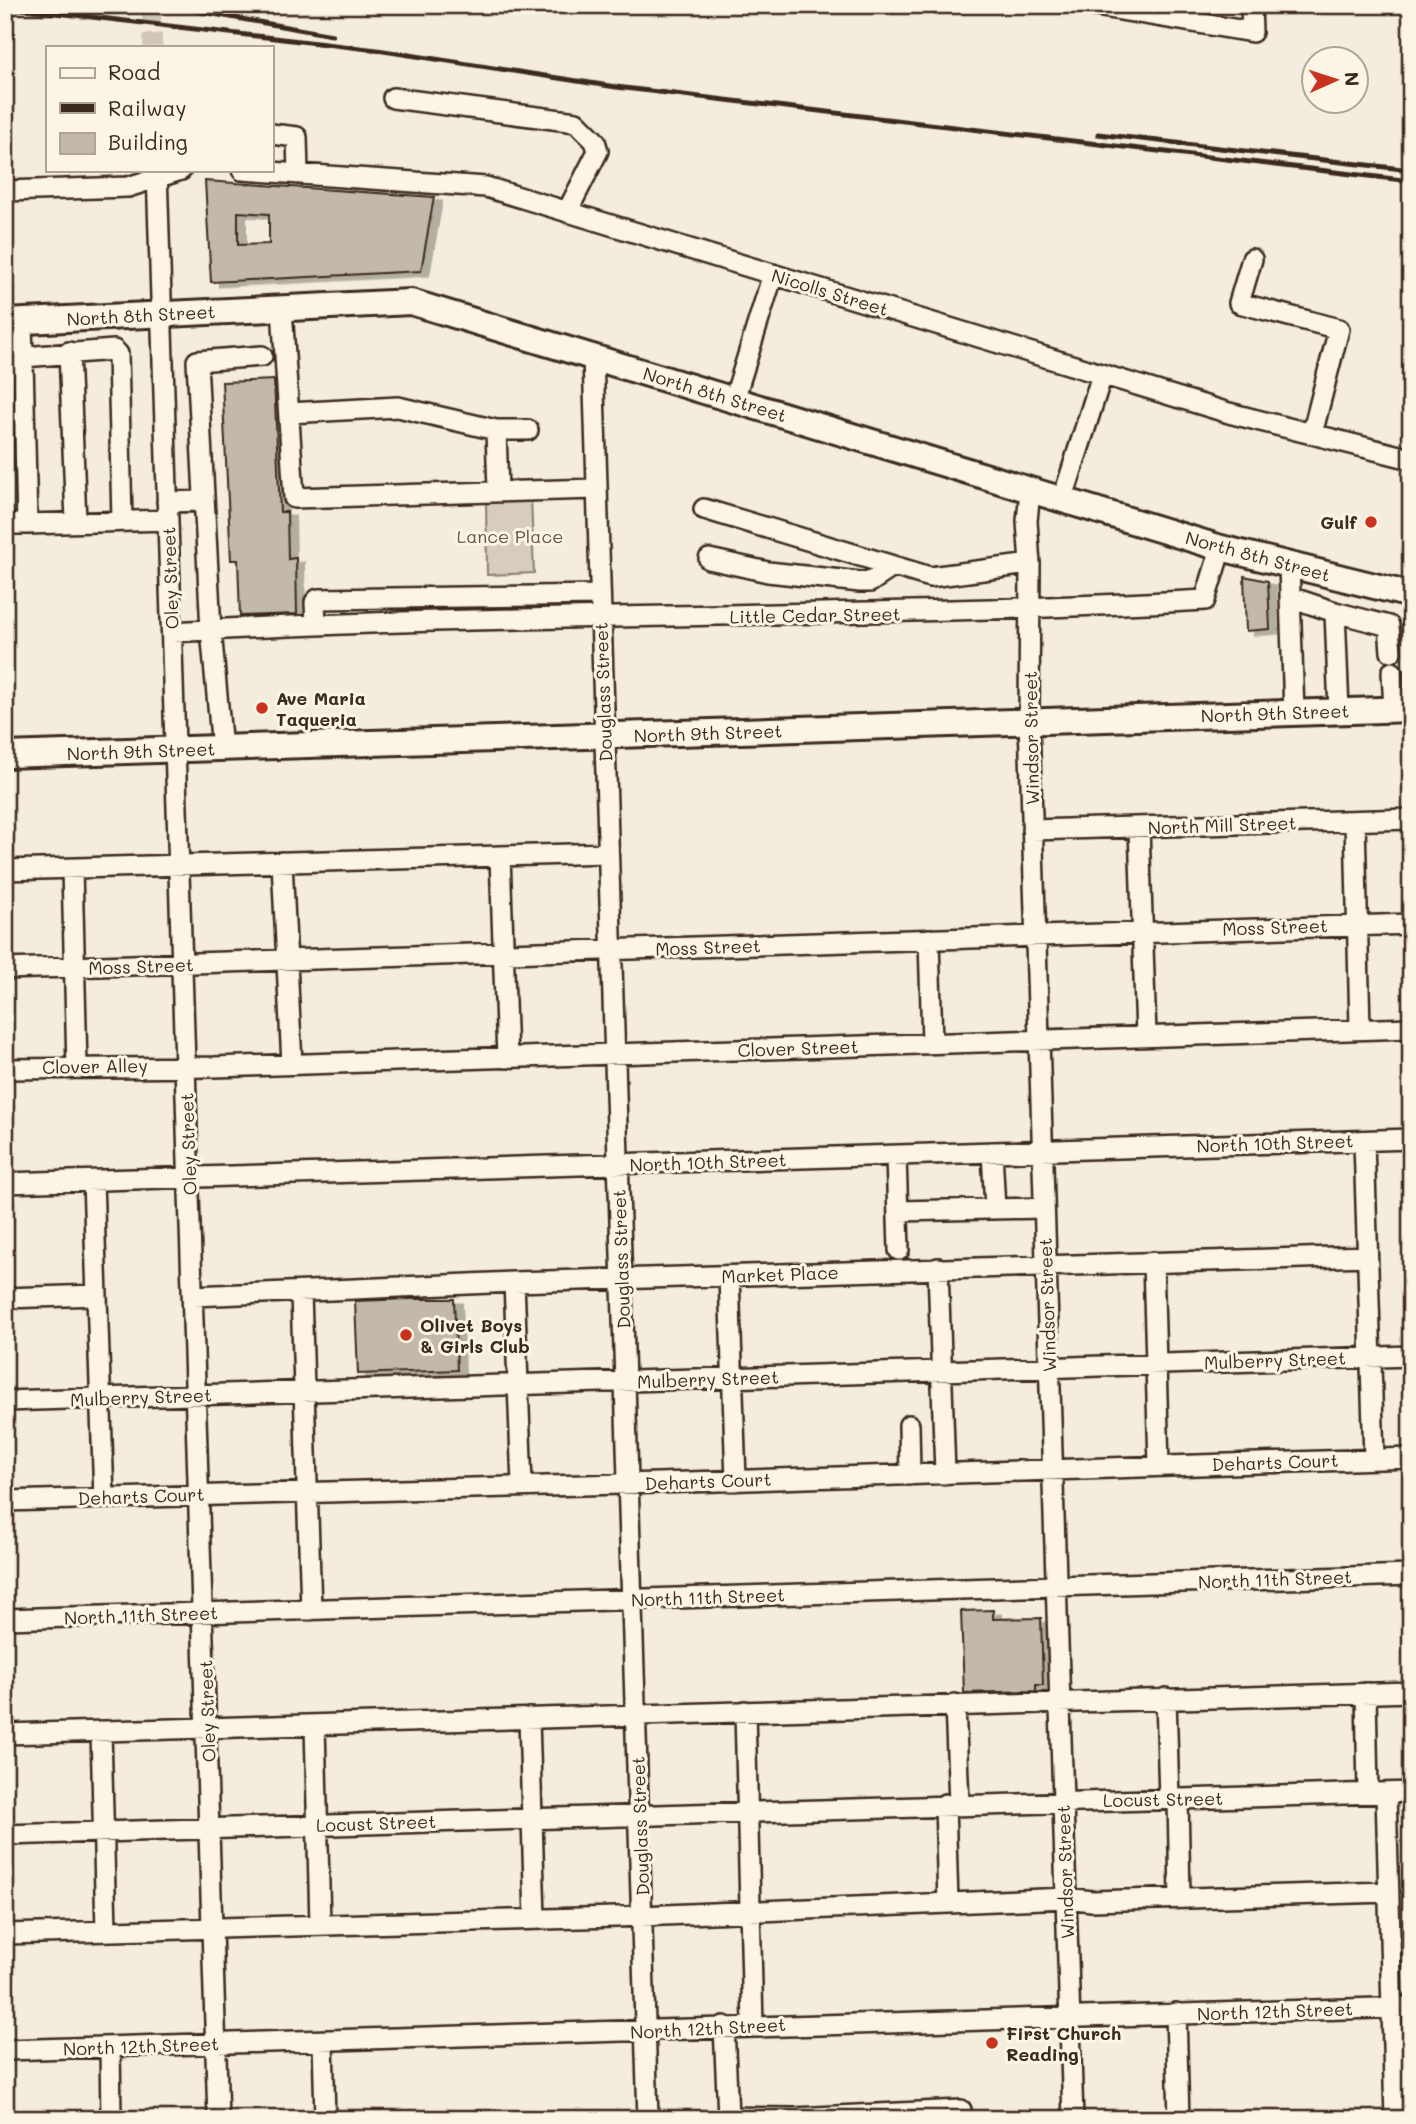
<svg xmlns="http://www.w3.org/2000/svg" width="1416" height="2124" font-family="Mali,sans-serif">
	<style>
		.green { fill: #d6cdbd; stroke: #887c6e; stroke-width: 2 }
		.building { fill: #c3b9aa; stroke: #3b2a1e; stroke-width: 2; fill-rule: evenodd; filter: url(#shadow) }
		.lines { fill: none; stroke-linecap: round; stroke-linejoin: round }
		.minor-tunnel { stroke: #cfc6b7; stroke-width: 19; stroke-dasharray: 19 10; stroke-linecap: butt }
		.minor-casing { stroke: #3b2a1e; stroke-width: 24 }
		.major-casing { stroke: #3b2a1e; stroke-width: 30 }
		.minor { stroke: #fcf5e5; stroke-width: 19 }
		.major { stroke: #fcf5e5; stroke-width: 24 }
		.rail { stroke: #3b2a1e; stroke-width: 5 }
		.poi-dot { fill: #c8321e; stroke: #fcf5e5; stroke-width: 2.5 }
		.labels { text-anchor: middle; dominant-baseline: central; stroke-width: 6; stroke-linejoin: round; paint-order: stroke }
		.street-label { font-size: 18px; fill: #3b2a1e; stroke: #fcf5e5 }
		.poi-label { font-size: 18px; font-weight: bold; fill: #3b2a1e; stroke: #fcf5e5; text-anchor: start }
		.park-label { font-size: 18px; fill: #625346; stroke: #fcf5e5 }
	</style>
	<defs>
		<filter id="shadow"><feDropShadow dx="8" dy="4.5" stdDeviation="0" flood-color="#0004"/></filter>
	</defs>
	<rect width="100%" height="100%" fill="#f4eddd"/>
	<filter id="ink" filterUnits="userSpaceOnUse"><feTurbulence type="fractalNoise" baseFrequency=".0143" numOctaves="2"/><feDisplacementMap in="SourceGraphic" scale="14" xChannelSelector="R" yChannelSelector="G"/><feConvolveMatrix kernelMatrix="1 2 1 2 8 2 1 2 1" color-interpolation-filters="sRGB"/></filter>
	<g filter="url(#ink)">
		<!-- green -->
		<path class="green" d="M531,497L534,573L487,575L486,498Z"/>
		<!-- building -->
		<path class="building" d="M205,181L434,197L421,271L211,282ZM238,212L269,214V244L238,245Z
			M274,380L280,512H287L288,559L296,558L297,614L240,616L238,560H231L222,382Z
			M1244,576L1268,581L1270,629L1246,631Z
			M410,1299H454L457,1370L358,1374L355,1301Z
			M993,1610V1619L1041,1618L1043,1685H1036V1691L964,1693L961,1611Z"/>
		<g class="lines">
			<!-- minor-tunnel -->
			<path class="minor-tunnel" d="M151,5L153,47"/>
			<!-- minor casing -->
			<g class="minor-casing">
				<path id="minor" d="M1090,5L1252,32L1251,5
					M393,98L576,122L595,141L598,151L567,212
					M271,134L297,137L298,174
					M157,170L218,2119
					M242,170L486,187L1229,413L1411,459
					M5,191L128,187L181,170
					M1252,259L1239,303L1339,329L1312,434
					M282,308L294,498L596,489
					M22,321L27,524L168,520
					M69,352L76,521
					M23,357L114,350L118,354L122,521
					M593,357L648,2119
					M734,400L773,274
					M289,413L398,407L496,430H528
					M496,430L498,492
					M1030,491L1027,521L1030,564L1029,721L1073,2119
					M1063,498L1102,375
					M167,502L203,501
					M704,509L930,577L1030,564
					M5,524H27
					M709,559L768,572L860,582H870L894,566
					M1289,565L1294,713
					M1290,597L1335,612L1339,711
					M1335,612L1389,626L1391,652
					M316,623L315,602L318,599L599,595
					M172,632C516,612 861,619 1205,600L1221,548
					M1392,672L1394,709
					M222,749L211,630L197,361L262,356
					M1355,821L1360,1029
					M1139,827L1146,1036
					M1032,830L1411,819
					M500,856L507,1058
					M282,862L292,1064
					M72,869L77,1067
					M5,870L607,853
					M929,939L932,1043
					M5,969L1411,924
					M5,1069L214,1067L1411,1028
					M1364,1141L1374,1459
					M992,1152L995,1209
					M896,1156L899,1250
					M93,1181L104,1498
					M5,1183L1411,1139
					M898,1211L1044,1208
					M1153,1262L1159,1465
					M938,1268L945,1474
					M729,1276L736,1481
					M514,1282L522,1485
					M301,1293L311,1610
					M193,1296L514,1282L1367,1256
					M5,1298L97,1295
					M5,1401L1411,1356
					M909,1425L910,1475
					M5,1501L658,1483L1411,1458
					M5,1619L1411,1575
					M1366,1693L1368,1793
					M1166,1698L1169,1799
					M955,1704L959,1803
					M745,1711L753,2025
					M529,1718L535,1919
					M315,1725L320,1925
					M101,1731L106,1931
					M5,1734L1411,1692
					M1386,1793L1395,2119
					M1178,1798L1180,1898
					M945,1804L948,1903
					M5,1835L1411,1792
					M5,1934L616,1917L1066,1898L1092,1901L1389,1892
					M1176,2013L1179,2119
					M724,2026L728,2117L794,2118L961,2110V2119
					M323,2041L325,2119
					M110,2047L111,2119
					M5,2050L1411,2007"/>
			</g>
			<!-- major casing -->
			<g class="major-casing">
				<path id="major" d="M5,322L411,302L1221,548L1411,595
					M5,755L1411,709"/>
			</g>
			<!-- minor -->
			<use href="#minor" class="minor"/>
			<!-- major -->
			<use href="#major" class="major"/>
			<!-- rail -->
			<path class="rail" d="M163,5L332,35
				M5,7L377,50L616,87L1411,181
				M1098,134L1411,170"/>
		</g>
	</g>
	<!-- markers -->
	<g class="poi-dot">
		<circle cx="1371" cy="522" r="7"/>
		<circle cx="262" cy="708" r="7"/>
		<circle cx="406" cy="1335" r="7"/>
		<circle cx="992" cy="2043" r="7"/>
	</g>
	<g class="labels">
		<!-- street labels -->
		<g class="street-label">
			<text transform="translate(830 292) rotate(17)">Nicolls Street</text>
			<text transform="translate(141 315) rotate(-3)">North 8th Street</text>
			<text transform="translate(715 394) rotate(17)">North 8th Street</text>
			<text transform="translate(1258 556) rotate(15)">North 8th Street</text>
			<text transform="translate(170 578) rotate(-92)">Oley Street</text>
			<text transform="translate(815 615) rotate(-1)">Little Cedar Street</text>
			<text transform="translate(603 692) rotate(-92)">Douglass Street</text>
			<text transform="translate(1275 713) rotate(-2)">North 9th Street</text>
			<text transform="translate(708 733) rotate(-2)">North 9th Street</text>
			<text transform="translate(1031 738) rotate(-91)">Windsor Street</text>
			<text transform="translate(141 751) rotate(-2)">North 9th Street</text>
			<text transform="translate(1222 825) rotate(-2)">North Mill Street</text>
			<text transform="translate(1275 927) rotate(-2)">Moss Street</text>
			<text transform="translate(708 947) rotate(-2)">Moss Street</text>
			<text transform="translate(141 966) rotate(-2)">Moss Street</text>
			<text transform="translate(798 1048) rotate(-2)">Clover Street</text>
			<text transform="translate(95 1066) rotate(-1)">Clover Alley</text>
			<text transform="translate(1275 1143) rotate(-2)">North 10th Street</text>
			<text transform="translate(188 1144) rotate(-92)">Oley Street</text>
			<text transform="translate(708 1162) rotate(-2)">North 10th Street</text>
			<text transform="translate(621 1259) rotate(-92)">Douglass Street</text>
			<text transform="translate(780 1274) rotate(-2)">Market Place</text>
			<text transform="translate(1047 1305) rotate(-92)">Windsor Street</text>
			<text transform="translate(1275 1360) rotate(-2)">Mulberry Street</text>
			<text transform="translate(708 1379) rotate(-2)">Mulberry Street</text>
			<text transform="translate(141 1397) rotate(-2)">Mulberry Street</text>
			<text transform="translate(1275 1462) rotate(-2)">Deharts Court</text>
			<text transform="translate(708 1481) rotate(-2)">Deharts Court</text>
			<text transform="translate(141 1496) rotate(-2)">Deharts Court</text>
			<text transform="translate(1275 1579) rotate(-2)">North 11th Street</text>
			<text transform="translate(708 1597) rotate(-2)">North 11th Street</text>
			<text transform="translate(141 1615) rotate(-2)">North 11th Street</text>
			<text transform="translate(207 1711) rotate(-92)">Oley Street</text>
			<text transform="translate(1163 1799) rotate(-1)">Locust Street</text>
			<text transform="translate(376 1823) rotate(-2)">Locust Street</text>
			<text transform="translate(640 1826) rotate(-92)">Douglass Street</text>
			<text transform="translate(1065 1872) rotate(-92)">Windsor Street</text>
			<text transform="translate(1275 2011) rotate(-2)">North 12th Street</text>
			<text transform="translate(708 2028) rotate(-3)">North 12th Street</text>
			<text transform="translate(141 2046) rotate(-2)">North 12th Street</text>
		</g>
		<!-- poi labels -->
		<g class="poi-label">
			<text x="1357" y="522" text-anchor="end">Gulf</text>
			<text x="276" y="698">Ave Maria<tspan x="276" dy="21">Taqueria</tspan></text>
			<text x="420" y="1325">Olivet Boys<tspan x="420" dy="21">&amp; Girls Club</tspan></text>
			<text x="1006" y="2033">First Church<tspan x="1006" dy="21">Reading</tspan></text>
		</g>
		<!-- park labels -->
		<g class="park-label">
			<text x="510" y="536">Lance Place</text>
		</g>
	</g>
	<!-- margin -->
	<rect width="1416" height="2124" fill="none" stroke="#fcf5e5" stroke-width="28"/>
	<rect x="14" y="14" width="1388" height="2096" fill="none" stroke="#3b2a1e" stroke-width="2.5" filter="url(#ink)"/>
	<!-- legend -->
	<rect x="46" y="46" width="228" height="126" fill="#fcf5e5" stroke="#afa495" stroke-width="2"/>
	<rect x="60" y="68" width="35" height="10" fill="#fcf5e5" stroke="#afa495" stroke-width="2"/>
	<text x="108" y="80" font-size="21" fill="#3b2a1e">Road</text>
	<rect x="60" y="103" width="35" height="10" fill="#3b2a1e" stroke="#afa495" stroke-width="2"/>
	<text x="108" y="116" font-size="21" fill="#3b2a1e">Railway</text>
	<rect x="60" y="133" width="35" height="21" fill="#c3b9aa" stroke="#afa495" stroke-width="2"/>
	<text x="108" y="150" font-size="21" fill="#3b2a1e">Building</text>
	<!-- north arrow -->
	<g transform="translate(1335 80) rotate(87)"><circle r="33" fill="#fcf5e5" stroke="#afa495" stroke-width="2"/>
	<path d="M0-5L12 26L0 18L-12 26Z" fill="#c8321e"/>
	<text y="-10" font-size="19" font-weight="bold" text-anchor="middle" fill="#3b2a1e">N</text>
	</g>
</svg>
